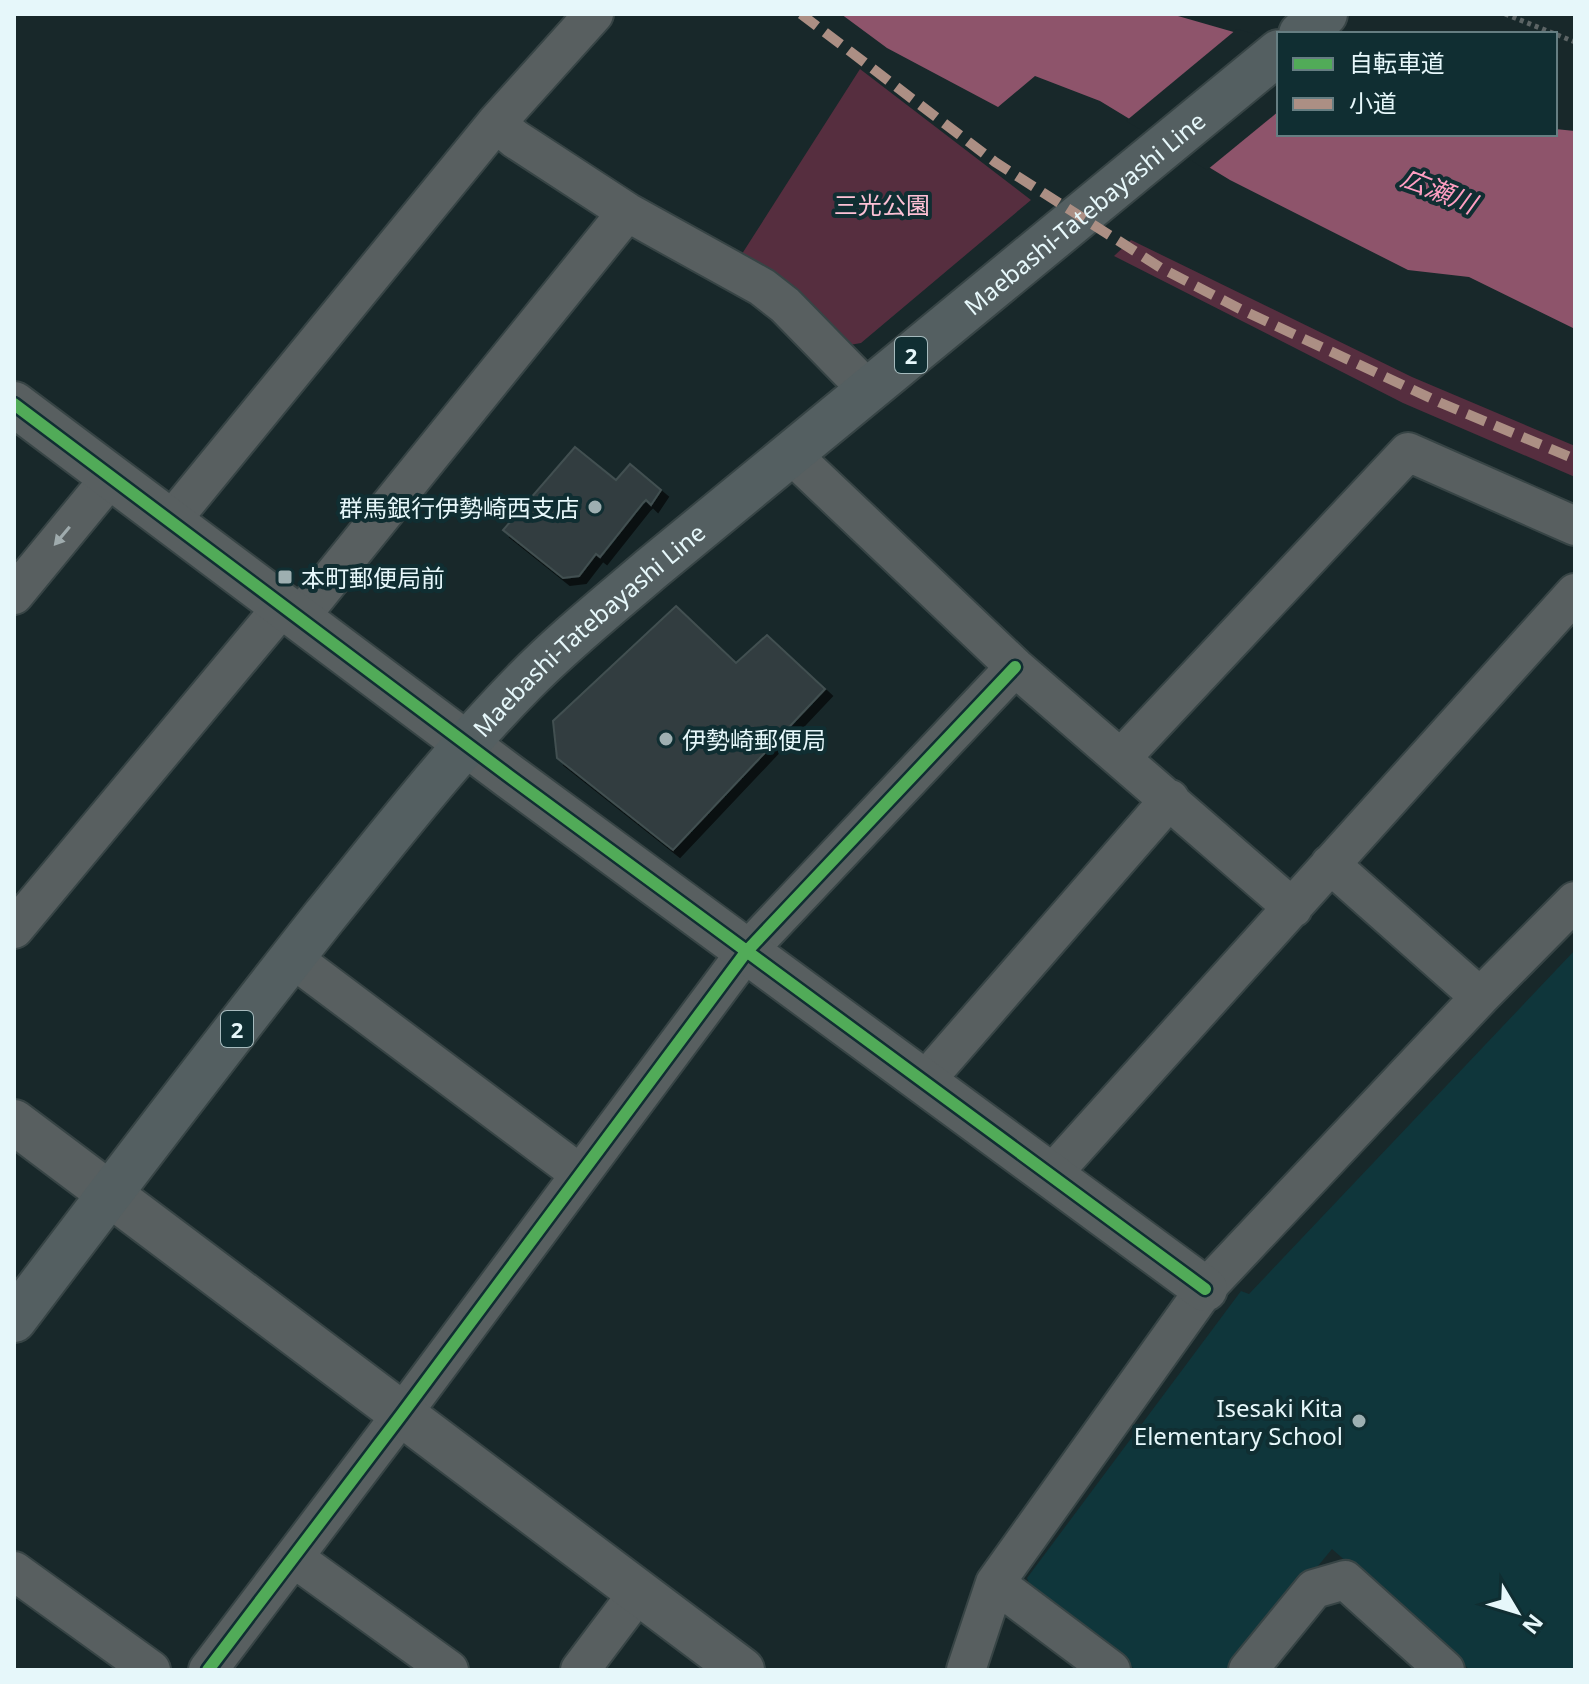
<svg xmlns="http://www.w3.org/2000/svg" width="1589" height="1684" font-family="'Noto Sans','Noto Sans JP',sans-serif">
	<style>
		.built { fill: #0f363b }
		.green { fill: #562e3f }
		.water { fill: #8e546b }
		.pier { fill: #18282a }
		.building { fill: #313e40; stroke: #425051; stroke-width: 2; filter: url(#shadow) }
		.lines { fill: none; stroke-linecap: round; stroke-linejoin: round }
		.minor-casing { stroke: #374445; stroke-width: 42 }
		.tertiary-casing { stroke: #374445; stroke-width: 48 }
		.primary-casing { stroke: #374445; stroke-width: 48 }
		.path { stroke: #5c6465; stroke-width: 5; stroke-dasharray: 4 4; stroke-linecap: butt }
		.minor { stroke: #585f60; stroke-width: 38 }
		.tertiary { stroke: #585f60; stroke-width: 44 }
		.primary { stroke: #545f61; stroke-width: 44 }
		.quiet { stroke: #ac8f84; stroke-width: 10; stroke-dasharray: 20 10; stroke-linecap: butt }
		.cycleway-casing { stroke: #102e32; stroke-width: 17 }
		.cycleway { stroke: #51ab58; stroke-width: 12 }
		.oneway { fill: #9fabad }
		.poi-dot { fill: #9eafb1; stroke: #102e32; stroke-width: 3 }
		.labels { text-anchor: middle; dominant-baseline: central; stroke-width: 8; stroke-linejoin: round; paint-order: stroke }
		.shield { fill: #102e32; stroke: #a6bbbe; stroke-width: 2 }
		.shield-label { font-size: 22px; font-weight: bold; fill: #e6f7fa }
		.park-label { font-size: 24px; fill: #fdc1d5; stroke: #102e32 }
		.street-label { font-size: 24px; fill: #e6f7fa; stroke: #102e32 }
		.poi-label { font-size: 24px; fill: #e6f7fa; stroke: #102e32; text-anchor: end }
		.water-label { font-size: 26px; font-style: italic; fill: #fe9ec1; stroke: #102e32 }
	</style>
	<defs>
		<filter id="shadow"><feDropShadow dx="7" dy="7" stdDeviation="0" flood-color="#0009"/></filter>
	</defs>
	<rect width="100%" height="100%" fill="#18282a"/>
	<!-- built -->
	<path class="built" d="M1575,950V1670H1470L1332,1549L1232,1670H1136L1031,1589L1027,1578L1241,1291L1249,1294Z"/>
	<!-- green -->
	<path class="green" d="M860,69L1031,200L861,343L844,346L740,257Z
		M1131,240L1412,377L1575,446V477L1403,403L1114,256Z"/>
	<!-- water -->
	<path class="water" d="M841,14H1171L1279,45V134H1555V129L1575,131V329L1469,277L1408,270L1230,180L1100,101L1035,76L998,107L887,48Z"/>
	<!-- pier -->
	<path class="pier" d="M1237,29L1279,41V111L1207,170L1126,121Z"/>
	<!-- building -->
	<path class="building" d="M575,447L616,480L630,464L661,490L651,505L646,500L643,503L600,557L596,554L579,576L563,578L503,530Z
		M676,606L736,663L767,635L825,689L673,850L557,758L553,721Z"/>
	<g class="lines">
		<!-- minor casing -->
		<g class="minor-casing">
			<path id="minor" d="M496,123L515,139L627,212L762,287L785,305L868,390
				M792,455L1015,667L1293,908
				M170,522L496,123L594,14
				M14,595L111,477
				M299,618L627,212
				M1122,757L1408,452L1575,526
				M1330,864L1480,997
				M14,929L283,606
				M292,958L580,1174
				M924,1082L1170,799
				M1051,1175L1575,593
				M294,1558L449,1670
				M14,1571L151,1670
				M995,1583L1111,1670
				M208,1670L402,1414L746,952L1015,667
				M580,1670L638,1593
				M966,1670L995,1583L1205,1289L1480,997L1575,901
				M1248,1670L1314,1589L1345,1580L1445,1670"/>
		</g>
		<!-- tertiary casing -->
		<g class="tertiary-casing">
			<path id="tertiary" d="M14,404L509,776L1205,1289
				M14,1122L742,1670"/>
		</g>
		<!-- primary casing -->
		<g class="primary-casing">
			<g id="primary">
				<path d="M1301,34L1325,14"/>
				<path id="s1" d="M14,1320C116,1185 219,1050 324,917C389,837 452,755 524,682C564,641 608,606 651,569L1279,52"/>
			</g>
		</g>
		<!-- path -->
		<path class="path" d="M1505,14L1575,42"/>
		<!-- minor -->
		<use href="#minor" class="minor"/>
		<!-- tertiary -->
		<use href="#tertiary" class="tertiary"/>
		<!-- primary -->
		<use href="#primary" class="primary"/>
		<!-- quiet -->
		<path class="quiet" d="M801,14L995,162L1161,268L1240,309L1441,403L1575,459"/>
		<!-- cycleway casing -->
		<g class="cycleway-casing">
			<path id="cycleway" d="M14,404L509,776L1205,1289
				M208,1670L402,1414L746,952L1015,667"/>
		</g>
		<!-- cycleway -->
		<use href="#cycleway" class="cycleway"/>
	</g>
	<!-- one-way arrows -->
	<defs><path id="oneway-solid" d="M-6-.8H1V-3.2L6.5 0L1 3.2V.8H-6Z" transform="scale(2)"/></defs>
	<use class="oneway" href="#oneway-solid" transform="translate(62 536) rotate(130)"/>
	<!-- markers -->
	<g class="poi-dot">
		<circle cx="595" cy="507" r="8"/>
		<rect x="277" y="569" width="16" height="16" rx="4"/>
		<circle cx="666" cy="739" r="8"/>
		<circle cx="1359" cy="1421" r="8"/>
	</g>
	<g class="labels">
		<!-- shield labels -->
		<g class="shield">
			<rect x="895" y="337" width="32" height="36" rx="6"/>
			<rect x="221" y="1011" width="32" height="36" rx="6"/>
		</g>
		<g class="shield-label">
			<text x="911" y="355">2</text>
			<text x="237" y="1029">2</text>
		</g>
		<!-- park labels -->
		<g class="park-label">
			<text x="882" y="204">三光公園</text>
		</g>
		<!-- street labels -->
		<g class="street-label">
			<text stroke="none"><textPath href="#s1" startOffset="1548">Maebashi-Tatebayashi Line</textPath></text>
			<text stroke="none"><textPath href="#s1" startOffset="900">Maebashi-Tatebayashi Line</textPath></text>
		</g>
		<!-- poi labels -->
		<g class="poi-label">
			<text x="579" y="507">群馬銀行伊勢崎西支店</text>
			<text x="301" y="577" text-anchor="start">本町郵便局前</text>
			<text x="682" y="739" text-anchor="start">伊勢崎郵便局</text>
			<text x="1343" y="1407">Isesaki Kita<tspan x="1343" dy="28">Elementary School</tspan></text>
		</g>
		<!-- water labels -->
		<g class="water-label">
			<text transform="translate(1439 190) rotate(22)">広瀬川</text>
		</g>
	</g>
	<!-- border -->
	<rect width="1589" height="1684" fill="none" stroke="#e6f7fa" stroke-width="32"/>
	<!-- legend -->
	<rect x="1277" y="32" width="280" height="104" fill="#102e32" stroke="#667e82" stroke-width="2"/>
	<rect x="1293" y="58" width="40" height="12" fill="#51ab58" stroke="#667e82" stroke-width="2"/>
	<text x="1349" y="72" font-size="24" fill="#e6f7fa">自転車道</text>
	<rect x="1293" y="98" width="40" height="12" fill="#ac8f84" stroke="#667e82" stroke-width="2"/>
	<text x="1349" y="112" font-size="24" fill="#e6f7fa">小道</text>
	<!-- north arrow -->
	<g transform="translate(1517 1612) rotate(128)" stroke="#102e32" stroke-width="6" paint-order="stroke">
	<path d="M0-6L14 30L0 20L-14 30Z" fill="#e6f7fa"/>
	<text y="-12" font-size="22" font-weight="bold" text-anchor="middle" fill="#e6f7fa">N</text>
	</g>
</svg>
